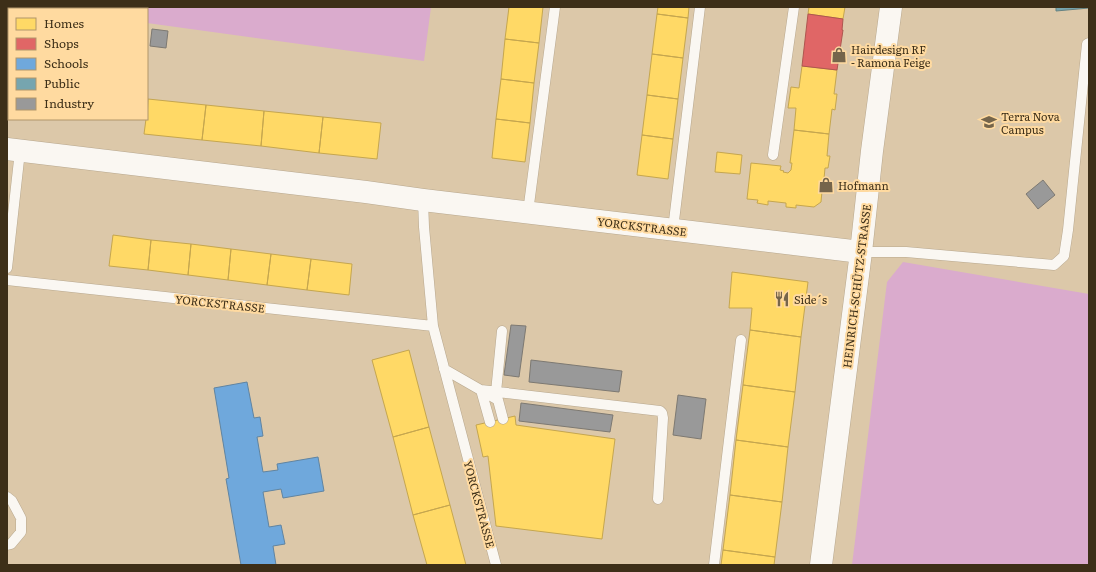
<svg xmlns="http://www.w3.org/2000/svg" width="1096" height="572" font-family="Literata,serif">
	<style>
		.green { fill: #daabcd }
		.homes { fill: #ffd966; stroke: #c5a64f }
		.shops { fill: #e06666; stroke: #af564f }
		.schools { fill: #6fa8dc; stroke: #6084a1 }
		.public { fill: #76a5af; stroke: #658282 }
		.industry { fill: #999; stroke: #7d7972 }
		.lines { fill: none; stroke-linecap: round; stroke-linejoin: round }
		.service-casing { stroke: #b7a78e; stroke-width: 11 }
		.tertiary-casing { stroke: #b7a78e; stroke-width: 23 }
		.secondary-casing { stroke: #b7a78e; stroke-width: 23 }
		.service { stroke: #faf7f2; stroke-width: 10 }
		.tertiary { stroke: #faf7f2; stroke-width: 22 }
		.secondary { stroke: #faf7f2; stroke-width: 22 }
		.labels { text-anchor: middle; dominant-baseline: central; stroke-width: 4; stroke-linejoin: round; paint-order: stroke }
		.poi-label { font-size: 11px; fill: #3d2f18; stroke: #ffdaa0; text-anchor: start }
		.street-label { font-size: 11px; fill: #3d2f18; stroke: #ffdaa0 }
	</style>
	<rect width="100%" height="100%" fill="#dcc8a9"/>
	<!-- green -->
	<path class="green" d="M31,7H431L424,61L147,23V9H46Z
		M903,262L1089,294V565H852L887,282Z"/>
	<!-- homes -->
	<path class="homes" d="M509,7H543L539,43L505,39Z
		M658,7H689L688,18L657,14Z
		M809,7H846H845L843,19L808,14Z
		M657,14L688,18L683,58L652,54Z
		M505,39L539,43L534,83L501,79Z
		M652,54L683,58L678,99L647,95Z
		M802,66L837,70L834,94H837L835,110L832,109L829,134L794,130L796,108H788L791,87L799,88Z
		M7,78H9V113H7Z
		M501,79L534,83L530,123L496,119Z
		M647,95L678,99L673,139L642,135Z
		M148,99L206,105L202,140L144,134L146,119H147Z
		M206,105L264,111L261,146L202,140Z
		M264,111L323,117L319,153L261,146Z
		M323,117L381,123L377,159L319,153Z
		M496,119L530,123L525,162L492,158Z
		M794,130L829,134L827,156H830L828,168H825L824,179H827L826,192L822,191L821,202L814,207L796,205V208L786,207V203L768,201V205L757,203L758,200L747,199L751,163L781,166L780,170L784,171L783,172L788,173L791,170L792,163H790Z
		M642,135L673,139L668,179L637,175Z
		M717,152L742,155L740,174L715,172Z
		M113,235L151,240L148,270L109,266Z
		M151,240L191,244L188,275L148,270Z
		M191,244L231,249L228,280L188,275Z
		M231,249L271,254L267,285L228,280Z
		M271,254L311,259L307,290L267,285Z
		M311,259L352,264L349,295L307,290Z
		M732,272L808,282L801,337L750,330L752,308H729Z
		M750,330L801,337L795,392L743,385Z
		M409,350L429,427L393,437L372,360Z
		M743,385L795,392L788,447L736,440Z
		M515,416L516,425L615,439L602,539L496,526L488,456L483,457L476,425Z
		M429,427L450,505L413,515L393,437Z
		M736,440L788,447L782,502L730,495Z
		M730,495L782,502L775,557L723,550Z
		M450,505L466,565H427L413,515Z
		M723,550L775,557L774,565H721Z"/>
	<!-- shops -->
	<path class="shops" d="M808,14L843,19L842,30H843L837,70L802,66Z"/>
	<!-- schools -->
	<path class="schools" d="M247,382L254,418L260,417L263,436L257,437L263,472L278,470L277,464L318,457L324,491L283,498L281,489L263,492L269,527L281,525L285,544L273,546L276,565H241L226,479L229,478L214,388Z"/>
	<!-- public -->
	<path class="public" d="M1056,7H1089V8L1056,11Z"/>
	<!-- industry -->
	<path class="industry" d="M152,29L168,31L166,48L150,46Z
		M1043,180L1055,195L1038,209L1026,194Z
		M511,325L526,326L519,377L504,375Z
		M531,360L622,371L619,392L529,382Z
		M678,395L706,399L701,439L673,435Z
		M521,403L613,415L610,432L519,421Z"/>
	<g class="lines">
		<!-- service casing -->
		<g class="service-casing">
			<path id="service" d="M773,155L794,7
				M423,200L424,227L433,326L496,565
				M528,212L555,7
				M673,229L700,7
				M861,252H906L1054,265L1064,256L1068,230L1087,44L1089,43
				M7,268L20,151
				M7,280L433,326
				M444,369L498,400L503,419
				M481,390L660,411L662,413L663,418L658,499
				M481,390L490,422
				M496,392L502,331
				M7,497L12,501L21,518V532L11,544L7,545
				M714,565L741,340"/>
		</g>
		<!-- tertiary casing -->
		<g class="tertiary-casing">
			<path id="tertiary" d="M821,565L861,252"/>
		</g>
		<!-- secondary casing -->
		<g class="secondary-casing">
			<path id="secondary" d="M7,149L366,192L423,200L861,252L872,151L891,7"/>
		</g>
		<!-- service -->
		<use href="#service" class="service"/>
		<!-- tertiary -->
		<use href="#tertiary" class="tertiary"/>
		<!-- secondary -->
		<use href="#secondary" class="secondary"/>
	</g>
	<!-- icons -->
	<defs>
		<g id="shop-bare" transform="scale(1.2)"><path d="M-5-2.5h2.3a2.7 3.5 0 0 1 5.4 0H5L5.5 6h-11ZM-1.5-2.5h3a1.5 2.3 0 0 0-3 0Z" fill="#75654b" stroke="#ffdaa0" stroke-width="2.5" paint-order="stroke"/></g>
		<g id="school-bare" transform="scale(1.2)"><path d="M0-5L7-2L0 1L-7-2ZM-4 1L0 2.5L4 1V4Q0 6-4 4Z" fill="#75654b" stroke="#ffdaa0" stroke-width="2.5" paint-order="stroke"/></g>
		<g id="restaurant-bare" transform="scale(1.2)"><path d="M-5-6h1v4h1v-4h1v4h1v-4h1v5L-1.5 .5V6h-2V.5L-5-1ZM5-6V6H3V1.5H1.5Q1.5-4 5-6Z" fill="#75654b" stroke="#ffdaa0" stroke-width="2.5" paint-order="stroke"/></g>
	</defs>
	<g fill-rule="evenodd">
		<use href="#shop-bare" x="839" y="55"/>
		<use href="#school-bare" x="989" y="122"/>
		<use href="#shop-bare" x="826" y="185"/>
		<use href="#restaurant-bare" x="782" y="299"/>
	</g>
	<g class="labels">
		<!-- poi labels -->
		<g class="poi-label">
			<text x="851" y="49">Hairdesign RF<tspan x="851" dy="13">- Ramona Feige</tspan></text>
			<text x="1001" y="116">Terra Nova<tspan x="1001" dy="13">Campus</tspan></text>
			<text x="838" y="185">Hofmann</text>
			<text x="794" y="299">Side´s</text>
		</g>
		<!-- street labels -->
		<g class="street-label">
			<text transform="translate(642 226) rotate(7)">YORCKSTRASSE</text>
			<text transform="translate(856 286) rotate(-83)">HEINRICH-SCHÜTZ-STRASSE</text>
			<text transform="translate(220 303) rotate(6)">YORCKSTRASSE</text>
			<text transform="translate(480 504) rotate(75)">YORCKSTRASSE</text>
		</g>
	</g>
	<!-- border -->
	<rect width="1096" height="572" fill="none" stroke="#3d2f18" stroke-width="16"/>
	<!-- legend -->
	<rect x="8" y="8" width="140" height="112" fill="#ffdaa0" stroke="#b1966a"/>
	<rect x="16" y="18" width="20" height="12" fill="#ffd966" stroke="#b1966a"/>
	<text x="44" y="28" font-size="12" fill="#3d2f18">Homes</text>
	<rect x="16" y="38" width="20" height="12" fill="#e06666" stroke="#b1966a"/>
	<text x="44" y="48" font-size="12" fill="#3d2f18">Shops</text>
	<rect x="16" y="58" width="20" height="12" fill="#6fa8dc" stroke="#b1966a"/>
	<text x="44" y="68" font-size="12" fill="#3d2f18">Schools</text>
	<rect x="16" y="78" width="20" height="12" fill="#76a5af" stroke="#b1966a"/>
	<text x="44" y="88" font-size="12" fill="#3d2f18">Public</text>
	<rect x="16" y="98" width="20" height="12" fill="#999999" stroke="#b1966a"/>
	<text x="44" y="108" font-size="12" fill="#3d2f18">Industry</text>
</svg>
